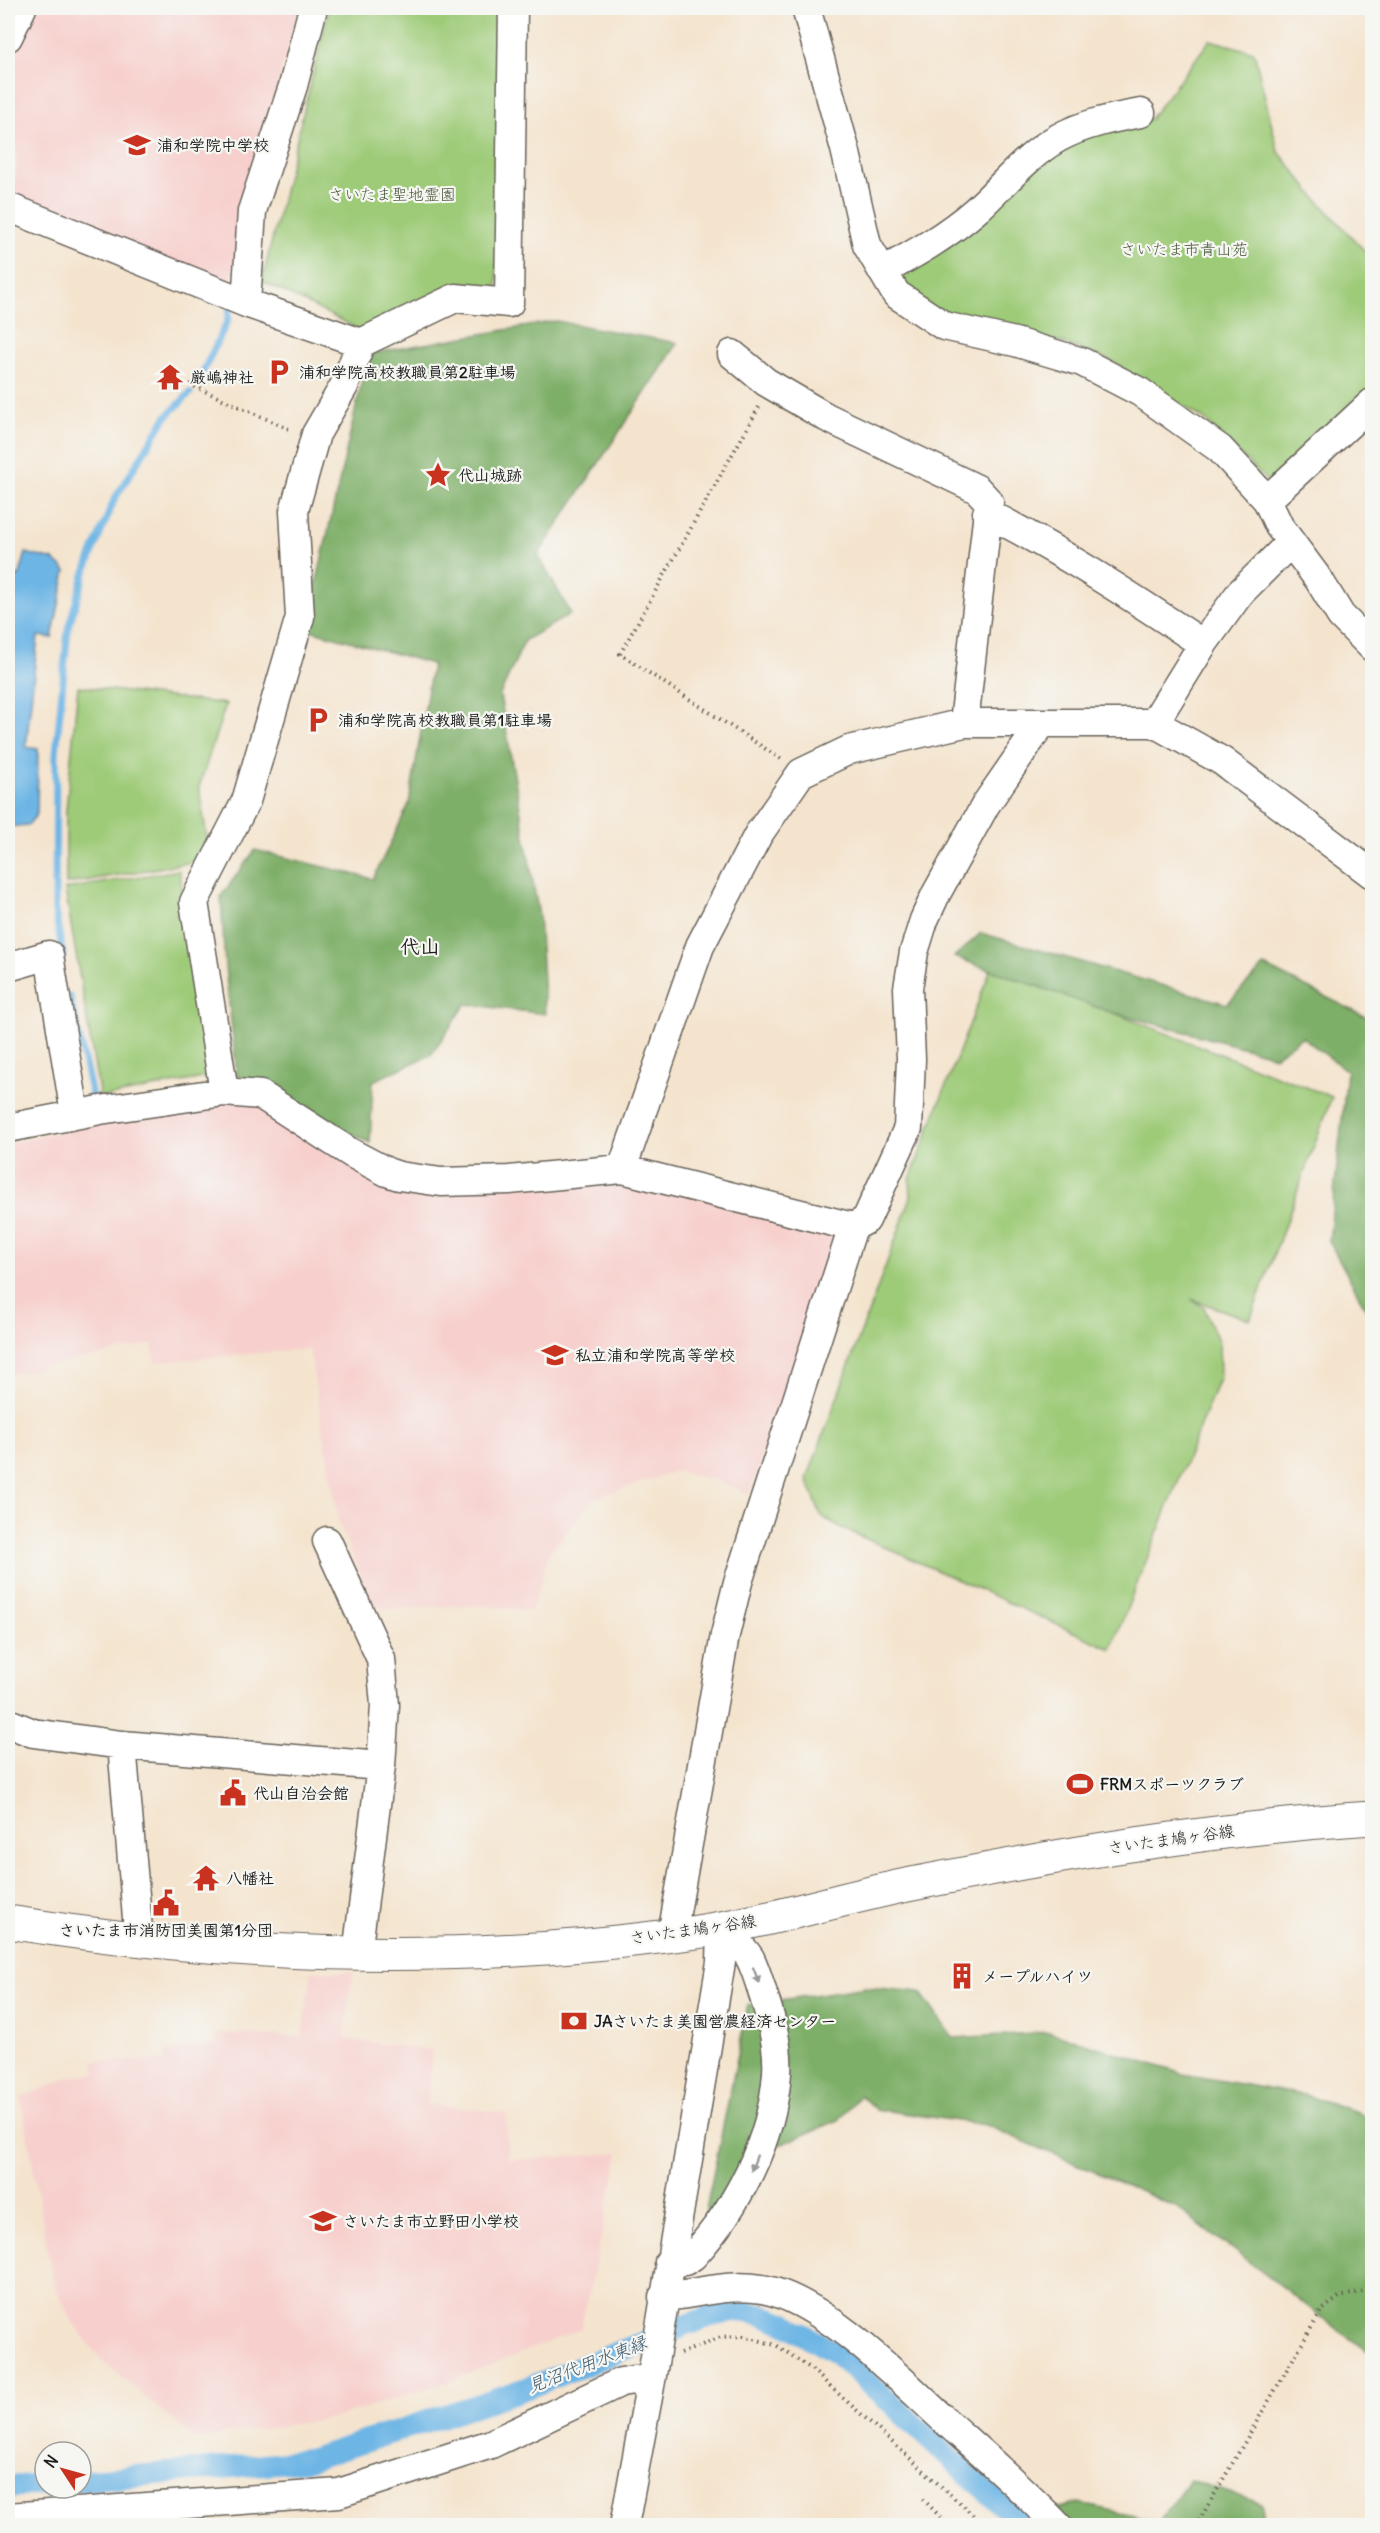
<svg xmlns="http://www.w3.org/2000/svg" width="1380" height="2533" font-family="Delius,'Klee One',sans-serif">
	<style>
		.built { fill: #f7d0cd }
		.green { fill: #9ecb78; stroke: #5d744a; stroke-width: 1.5 }
		.forest { fill: #7eaf68; stroke: #4d6642; stroke-width: 1.5 }
		.water { fill: #6db5e5; stroke: #446880; stroke-width: 1.5 }
		.lines { fill: none; stroke-linecap: round; stroke-linejoin: round }
		.stream { stroke: #6db5e5; stroke-width: 7 }
		.canal { stroke: #6db5e5; stroke-width: 22 }
		.minor-casing { stroke: #68625a; stroke-width: 31 }
		.major-casing { stroke: #68625a; stroke-width: 35 }
		.path { stroke: #68625a; stroke-width: 4; stroke-dasharray: 1.5 4.5; stroke-linecap: butt }
		.minor { stroke: #fff; stroke-width: 28 }
		.major { stroke: #fff; stroke-width: 33 }
		.oneway { fill: #999 }
		.labels { text-anchor: middle; dominant-baseline: central; stroke-width: 4.5; stroke-linejoin: round; paint-order: stroke }
		.poi-label { font-size: 16px; font-weight: bold; fill: #1c1c1c; stroke: #f6f6f2; text-anchor: start }
		.park-label { font-size: 16px; fill: #4a593c; stroke: #f6f6f2 }
		.street-label { font-size: 16px; fill: #1c1c1c; stroke: #f6f6f2 }
		.water-label { font-size: 18px; font-style: italic; fill: #3c596c; stroke: #f6f6f2 }
		.quarter-label { font-size: 20px; font-weight: bold; fill: #1c1c1c; stroke: #f6f6f2 }
	</style>
	<rect width="100%" height="100%" fill="#f6f6f2"/>
	<filter id="ink" filterUnits="userSpaceOnUse"><feTurbulence type="fractalNoise" baseFrequency=".0167" numOctaves="2"/><feDisplacementMap in="SourceGraphic" scale="12" xChannelSelector="R" yChannelSelector="G"/><feConvolveMatrix kernelMatrix="1 2 1 2 8 2 1 2 1" color-interpolation-filters="sRGB"/></filter>
	<filter id="wash" filterUnits="userSpaceOnUse"><feTurbulence type="fractalNoise" baseFrequency=".008" numOctaves="4" result="noise"/><feDisplacementMap in="SourceGraphic" scale="24" xChannelSelector="R" yChannelSelector="G"/><feGaussianBlur stdDeviation="1.35" result="paint"/><feColorMatrix in="noise" values="0 0 0 0 0 0 0 0 0 0 0 0 0 0 0 0 0 1.4 0 .05"/><feComposite in="paint" operator="in"/></filter>
	<g filter="url(#wash)">
		<rect width="100%" height="100%" fill="#f4e4ce"/>
		<!-- built -->
		<path class="built" d="M33,8H299L242,211L230,286L16,204L11,192L17,167L8,77L16,43Z
			M248,1092L367,1167L517,1187L649,1186L842,1232L799,1361L749,1494L714,1480L677,1471L594,1498L549,1553L532,1611L473,1605L384,1609L371,1602L339,1522L309,1349L156,1362L152,1344L8,1375V1143Z
			M312,1971L353,1972L344,2039L432,2050L428,2104L506,2113L508,2160L619,2153L581,2329L454,2380L334,2418L195,2439L98,2357L73,2323L53,2282L21,2098L70,2077L96,2074L94,2061L165,2060V2051L216,2044V2033L302,2037Z"/>
		<!-- green -->
		<path class="green" d="M329,8H501L497,289L360,330L262,281Z
			M1210,40L1254,52L1278,151L1315,197L1372,259V416L1271,485L1204,419L1109,360L1060,342L944,318L896,278L1061,144L1150,119Z
			M78,686L226,704L199,787L210,859L66,884V810Z
			M179,870L213,1076L100,1098L65,889Z
			M992,966L1332,1097L1250,1320L1191,1299L1204,1307L1219,1343L1220,1376L1111,1649L838,1526L821,1516L807,1479L911,1197L910,1179Z"/>
		<!-- forest -->
		<path class="forest" d="M556,321L678,343L538,555L571,614L525,640L500,695L539,916L545,1014L466,1004L431,1055L373,1081L370,1143L237,1076L225,967L221,896L255,850L373,879L409,804L432,664L306,629L368,354Z
			M981,933L1227,1004L1264,966L1372,1020V1320L1329,1241L1347,1071L1302,1037L1275,1056L1107,1011L954,957Z
			M866,1987L920,1992L953,2038L1050,2032L1183,2074L1309,2096L1372,2117V2355L1176,2207L986,2125L875,2109L860,2095L839,2120L777,2146L749,2198L703,2224L748,2005Z
			M1190,2480L1263,2504L1262,2525L1038,2526L1030,2516L1079,2503L1159,2522Z"/>
		<!-- water -->
		<path class="water" d="M26,553L54,560L66,571L52,638L38,636L26,747L38,749L37,814L28,825L8,827V571L19,577Z"/>
		<g class="lines">
			<!-- stream -->
			<path class="stream" d="M199,380L228,320L230,302
				M63,956L55,911L56,753L68,629L85,572L114,500L166,417L190,393
				M70,997L92,1096"/>
			<!-- canal -->
			<path class="canal" d="M81,2481L309,2460L522,2390L710,2316L740,2311L762,2315L786,2324L837,2354L1024,2526
				M8,2487L45,2484"/>
		</g>
	</g>
	<g filter="url(#ink)">
		<g class="lines">
			<!-- minor casing -->
			<g class="minor-casing">
				<path id="minor" d="M806,8L845,149L867,245L896,294L944,326L1015,342L1082,362L1140,392L1220,449L1267,500L1372,403
					M8,37L22,8
					M8,207L246,303L361,343L455,298L509,303L513,8
					M883,271C916,253 946,236 975,211C1002,187 1026,156 1058,138C1083,124 1113,118 1141,113
					M246,303L252,211L293,86L313,8
					M732,354L766,382L826,417L977,489L989,502L964,723
					M1267,500L1279,526L1319,580L1341,616L1372,647
					M987,513C1063,552 1132,597 1203,644
					M1154,723L1203,644L1240,593L1291,542
					M8,967L49,955L75,1114
					M224,1092L194,902L246,801L300,617L294,511L316,434L344,386L361,343
					M8,1128L100,1110L224,1092L261,1095L351,1153L387,1172L399,1176L441,1182L509,1180L622,1169L853,1227L866,1220L908,1128L911,1059L908,988L914,952L924,920L936,894L986,804L1042,723
					M622,1169L700,946L758,835L801,773L849,750L964,723H1154L1222,761L1372,874
					M327,1541L381,1659L385,1705L381,1766L357,1954
					M8,1723L33,1733L122,1745L381,1766
					M122,1745L139,1941
					M672,1935L725,1635L738,1582L853,1227
					M669,2262L685,2261L693,2256C738,2206 772,2141 777,2073C779,2047 772,2021 764,1997C760,1984 756,1970 750,1958C743,1947 731,1937 722,1928
					M663,2297C697,2294 728,2283 762,2289C820,2298 899,2378 941,2417C981,2453 1021,2487 1058,2526
					M8,2517L339,2493L491,2444L621,2382L634,2380L651,2381
					M624,2526L651,2381L721,1962L722,1928"/>
			</g>
			<!-- major casing -->
			<g class="major-casing">
				<path id="major" d="M8,1922C233,1958 464,1965 690,1933C764,1923 834,1900 907,1885C1061,1854 1216,1828 1372,1818"/>
			</g>
			<!-- path -->
			<path class="path" d="M189,384L291,430
				M759,407L620,654L781,759
				M680,2354L721,2337L743,2336L776,2345L810,2368L985,2526
				M923,2499L949,2526
				M1196,2526L1321,2311L1339,2297L1372,2289"/>
			<!-- minor -->
			<use href="#minor" class="minor"/>
			<!-- major -->
			<use href="#major" class="major"/>
		</g>
		<!-- one-way arrows -->
		<defs><path id="oneway-solid" d="M-6-.8H1V-3.2L6.5 0L1 3.2V.8H-6Z" transform="scale(1.5)"/></defs>
		<g class="oneway">
			<use href="#oneway-solid" transform="translate(756 1975) rotate(69)"/>
			<use href="#oneway-solid" transform="translate(754 2163) rotate(111)"/>
		</g>
	</g>
	<!-- icons -->
	<defs>
		<g id="school-bare" transform="scale(2.07)"><path d="M0-5L7-2L0 1L-7-2ZM-4 1L0 2.5L4 1V4Q0 6-4 4Z" fill="#c8321e" stroke="#f6f6f2" stroke-width="2.5" paint-order="stroke"/></g>
		<g id="parking-bare" transform="scale(2.07)"><path d="M-3.5-5.5H1a3.5 3.5 0 0 1 0 7H-1V5.5H-3.5ZM-1-3.4V-.6H.8a1.4 1.4 0 0 0 0-2.8Z" fill="#c8321e" stroke="#f6f6f2" stroke-width="2.5" paint-order="stroke"/></g>
		<g id="temple-bare" transform="scale(2.07)"><path d="M0-6L5-2H3V0L6.5 2.5H4V6H1.5V3h-3V6H-4V2.5H-6.5L-3 0V-2H-5Z" fill="#c8321e" stroke="#f6f6f2" stroke-width="2.5" paint-order="stroke"/></g>
		<g id="sight-bare" transform="scale(2.07)"><path d="M0-6L1.8-2.2L6-1.7L2.9 1.2L3.7 5.4L0 3.3L-3.7 5.4L-2.9 1.2L-6-1.7L-1.8-2.2Z" fill="#c8321e" stroke="#f6f6f2" stroke-width="2.5" paint-order="stroke"/></g>
		<g id="stadium-bare" transform="scale(2.07)"><path d="M0-5a6.5 5 0 1 0 0 10a6.5 5 0 1 0 0-10ZM-3.5-1.8h7v3.6h-7Z" fill="#c8321e" stroke="#f6f6f2" stroke-width="2.5" paint-order="stroke"/></g>
		<g id="civic-bare" transform="scale(2.07)"><path d="M-.6-6.5H3V-4.5H.6V-3L4-1V1h2V6H-6V1h2V-1L-.6-3ZM-1.2 2.5V6h2.4V2.5Z" fill="#c8321e" stroke="#f6f6f2" stroke-width="2.5" paint-order="stroke"/></g>
		<g id="building-bare" transform="scale(2.07)"><path d="M-4-6H4V6H1V3H-1V6H-4ZM-2.5-4.3h1.7v1.8h-1.7ZM.8-4.3h1.7v1.8H.8ZM-2.5-1h1.7V.8h-1.7ZM.8-1h1.7V.8H.8Z" fill="#c8321e" stroke="#f6f6f2" stroke-width="2.5" paint-order="stroke"/></g>
		<g id="bank-bare" transform="scale(2.07)"><path d="M-6-4H6V4H-6ZM0-2.3a2.3 2.3 0 1 0 0 4.6a2.3 2.3 0 1 0 0-4.6Z" fill="#c8321e" stroke="#f6f6f2" stroke-width="2.5" paint-order="stroke"/></g>
	</defs>
	<g fill-rule="evenodd">
		<use href="#school-bare" x="137" y="145"/>
		<use href="#parking-bare" x="279" y="372"/>
		<use href="#temple-bare" x="170" y="377"/>
		<use href="#sight-bare" x="438" y="475"/>
		<use href="#parking-bare" x="318" y="720"/>
		<use href="#school-bare" x="555" y="1355"/>
		<use href="#stadium-bare" x="1080" y="1784"/>
		<use href="#civic-bare" x="233" y="1793"/>
		<use href="#temple-bare" x="206" y="1878"/>
		<use href="#civic-bare" x="166" y="1903"/>
		<use href="#building-bare" x="962" y="1976"/>
		<use href="#bank-bare" x="574" y="2021"/>
		<use href="#school-bare" x="323" y="2221"/>
	</g>
	<g class="labels">
		<!-- poi labels -->
		<g class="poi-label">
			<text x="157" y="145">浦和学院中学校</text>
			<text x="299" y="372">浦和学院高校教職員第2駐車場</text>
			<text x="190" y="377">厳嶋神社</text>
			<text x="458" y="475">代山城跡</text>
			<text x="338" y="720">浦和学院高校教職員第1駐車場</text>
			<text x="575" y="1355">私立浦和学院高等学校</text>
			<text x="1100" y="1784">FRMスポーツクラブ</text>
			<text x="253" y="1793">代山自治会館</text>
			<text x="226" y="1878">八幡社</text>
			<text x="166" y="1930" text-anchor="middle">さいたま市消防団美園第1分団</text>
			<text x="982" y="1976">メープルハイツ</text>
			<text x="594" y="2021">JAさいたま美園営農経済センター</text>
			<text x="343" y="2221">さいたま市立野田小学校</text>
		</g>
		<!-- park labels -->
		<g class="park-label">
			<text x="392" y="194">さいたま聖地霊園</text>
			<text x="1184" y="249">さいたま市青山苑</text>
		</g>
		<!-- street labels -->
		<g class="street-label">
			<text transform="translate(1171 1839) rotate(-8)">さいたま鳩ヶ谷線</text>
			<text transform="translate(693 1929) rotate(-8)">さいたま鳩ヶ谷線</text>
		</g>
		<!-- water labels -->
		<g class="water-label">
			<text transform="translate(587 2364) rotate(-21)">見沼代用水東縁</text>
		</g>
		<!-- quarter labels -->
		<g class="quarter-label">
			<text x="420" y="946">代山</text>
		</g>
	</g>
	<!-- margin -->
	<rect width="1380" height="2533" fill="none" stroke="#f6f6f2" stroke-width="30"/>
	<!-- north arrow -->
	<g transform="translate(63 2470) rotate(306)"><circle r="28" fill="#f6f6f2" stroke="#9f9f9c" stroke-width="1.5"/>
	<path d="M0-4.5L10 22L0 15L-10 22Z" fill="#c8321e"/>
	<text y="-9" font-size="16" font-weight="bold" text-anchor="middle" fill="#1c1c1c">N</text>
	</g>
</svg>
